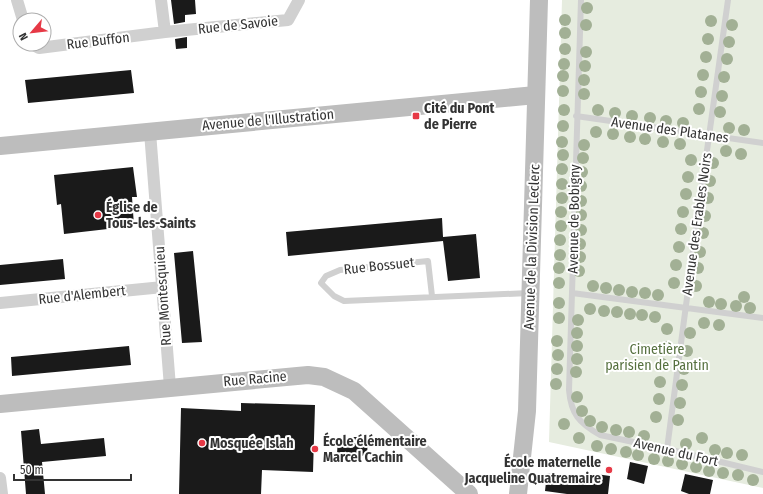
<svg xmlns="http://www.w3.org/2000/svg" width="763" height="494" font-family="'Fira Sans Condensed',sans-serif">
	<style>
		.green { fill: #e6ecdf }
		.building { fill: #1a1a1a }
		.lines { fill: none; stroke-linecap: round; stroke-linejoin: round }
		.lane { stroke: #d0d0d0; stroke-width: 6 }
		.street { stroke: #d0d0d0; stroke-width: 12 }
		.secondary { stroke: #bdbdbd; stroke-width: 18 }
		.tree { fill: #a2b095 }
		.poi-dot { fill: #e63946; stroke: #fff; stroke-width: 1.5 }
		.labels { text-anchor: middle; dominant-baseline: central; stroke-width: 4; stroke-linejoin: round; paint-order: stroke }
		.street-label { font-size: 14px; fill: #333; stroke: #fff }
		.poi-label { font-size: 14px; font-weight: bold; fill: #333; stroke: #fff; text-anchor: start }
		.park-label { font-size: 14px; fill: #56703f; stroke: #fff }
	</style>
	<rect width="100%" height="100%" fill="#fff"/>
	<!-- green -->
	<path class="green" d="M562,0H763V488L549,442Z"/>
	<!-- building -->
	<path class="building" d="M171,0H195L196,14L185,15V22L174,24Z
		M187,37V48L176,49L175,39Z
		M131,70L134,93L28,103L25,80Z
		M133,167L137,197H132L134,226L64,234L61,204L57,205L54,175Z
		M442,218L443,237L476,234L480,278L448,281L443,241L288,256L286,232Z
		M193,251L202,342L182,343L174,253Z
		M63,259L65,279L0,285V265Z
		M129,346L131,365L12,376L11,357Z
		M241,403L315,405L313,472L262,470L261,494H179L181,408L241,411Z
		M39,429L41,444L104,438L106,456L42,462L45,494H26L21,431Z
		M338,437H368L367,456L337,454Z
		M630,462L648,466L644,484L627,479Z
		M547,473L588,478L589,473L610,476L608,494H567L545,491Z
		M685,474L713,480L710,494H689L681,491Z"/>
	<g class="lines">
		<!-- lane -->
		<path class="lane" d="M581,0L569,390C571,414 579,423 600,435L667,449L763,472
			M576,116L763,143
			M572,293L763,318
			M432,296L428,261L340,270L326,276L321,283L334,296L344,301L529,293
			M667,449L697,222L728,0"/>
		<!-- street -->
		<path class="street" d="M17,0L23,20
			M161,0L165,32
			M32,44L39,48L165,32L288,20L299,0
			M150,132L170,387
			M0,303L163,287
			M0,478L2,494"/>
		<!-- secondary -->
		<path class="secondary" d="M0,146L536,95
			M0,404L308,375L324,377L354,391L469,494
			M518,494L527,411L539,0"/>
	</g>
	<!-- trees -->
	<g class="tree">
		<circle cx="587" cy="8" r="6"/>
		<circle cx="565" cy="20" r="6"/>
		<circle cx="711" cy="21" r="6"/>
		<circle cx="586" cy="25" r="6"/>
		<circle cx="732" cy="25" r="6"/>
		<circle cx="565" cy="33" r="6"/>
		<circle cx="708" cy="39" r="6"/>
		<circle cx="729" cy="42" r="6"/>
		<circle cx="565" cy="49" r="6"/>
		<circle cx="586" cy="52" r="6"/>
		<circle cx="706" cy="57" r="6"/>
		<circle cx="727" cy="59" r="6"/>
		<circle cx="564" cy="64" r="6"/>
		<circle cx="585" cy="66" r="6"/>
		<circle cx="703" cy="75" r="6"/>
		<circle cx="563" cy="76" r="6"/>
		<circle cx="724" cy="77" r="6"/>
		<circle cx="584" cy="80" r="6"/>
		<circle cx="563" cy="91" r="6"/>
		<circle cx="701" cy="92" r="6"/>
		<circle cx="584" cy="94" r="6"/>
		<circle cx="722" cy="96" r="6"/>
		<circle cx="699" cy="109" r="6"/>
		<circle cx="564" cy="110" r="6"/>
		<circle cx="598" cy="110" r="6"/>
		<circle cx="720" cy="112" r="6"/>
		<circle cx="615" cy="113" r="6"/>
		<circle cx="632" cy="116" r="6"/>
		<circle cx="650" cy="118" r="6"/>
		<circle cx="666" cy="121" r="6"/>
		<circle cx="683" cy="123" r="6"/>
		<circle cx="563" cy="126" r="6"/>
		<circle cx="729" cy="128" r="6"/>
		<circle cx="744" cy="130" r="6"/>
		<circle cx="596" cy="132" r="6"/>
		<circle cx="613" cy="134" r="6"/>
		<circle cx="630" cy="137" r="6"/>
		<circle cx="645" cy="139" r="6"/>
		<circle cx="562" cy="142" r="6"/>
		<circle cx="663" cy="142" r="6"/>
		<circle cx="680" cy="144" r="6"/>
		<circle cx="584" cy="145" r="6"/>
		<circle cx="726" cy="151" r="6"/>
		<circle cx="741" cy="154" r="6"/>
		<circle cx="563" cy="155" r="6"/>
		<circle cx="583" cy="158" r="6"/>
		<circle cx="691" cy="160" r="6"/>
		<circle cx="713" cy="163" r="6"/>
		<circle cx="562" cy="169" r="6"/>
		<circle cx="582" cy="172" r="6"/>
		<circle cx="688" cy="177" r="6"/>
		<circle cx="710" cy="181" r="6"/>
		<circle cx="562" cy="184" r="6"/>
		<circle cx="581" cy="186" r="6"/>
		<circle cx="686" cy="194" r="6"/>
		<circle cx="562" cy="198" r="6"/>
		<circle cx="708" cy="198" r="6"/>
		<circle cx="581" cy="201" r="6"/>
		<circle cx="561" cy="212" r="6"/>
		<circle cx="683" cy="212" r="6"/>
		<circle cx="581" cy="215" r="6"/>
		<circle cx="705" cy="216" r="6"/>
		<circle cx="561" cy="226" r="6"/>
		<circle cx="681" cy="229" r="6"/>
		<circle cx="581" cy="230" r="6"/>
		<circle cx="703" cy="233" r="6"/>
		<circle cx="560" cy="240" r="6"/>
		<circle cx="580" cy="244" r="6"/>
		<circle cx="679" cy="247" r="6"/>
		<circle cx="700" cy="252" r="6"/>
		<circle cx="560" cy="255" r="6"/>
		<circle cx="580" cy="257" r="6"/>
		<circle cx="676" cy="265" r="6"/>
		<circle cx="559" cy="268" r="6"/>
		<circle cx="698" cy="268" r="6"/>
		<circle cx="579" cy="271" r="6"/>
		<circle cx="559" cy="283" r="6"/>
		<circle cx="674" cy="283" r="6"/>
		<circle cx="593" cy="286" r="6"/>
		<circle cx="696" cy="286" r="6"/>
		<circle cx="606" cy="288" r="6"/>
		<circle cx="619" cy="290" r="6"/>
		<circle cx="632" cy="292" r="6"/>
		<circle cx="645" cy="293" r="6"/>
		<circle cx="658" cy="295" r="6"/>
		<circle cx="744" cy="297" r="6"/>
		<circle cx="709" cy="302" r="6"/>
		<circle cx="559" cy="303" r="6"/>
		<circle cx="721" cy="304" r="6"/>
		<circle cx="736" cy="306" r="6"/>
		<circle cx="750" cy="308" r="6"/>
		<circle cx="590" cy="309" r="6"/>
		<circle cx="604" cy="311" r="6"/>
		<circle cx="617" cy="312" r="6"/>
		<circle cx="630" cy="314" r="6"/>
		<circle cx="642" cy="315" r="6"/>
		<circle cx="655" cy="317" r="6"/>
		<circle cx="559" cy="318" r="6"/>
		<circle cx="578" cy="320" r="6"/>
		<circle cx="704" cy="323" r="6"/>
		<circle cx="719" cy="325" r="6"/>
		<circle cx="667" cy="329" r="6"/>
		<circle cx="577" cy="333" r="6"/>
		<circle cx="690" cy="333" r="6"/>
		<circle cx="557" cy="341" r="6"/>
		<circle cx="577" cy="346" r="6"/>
		<circle cx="666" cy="347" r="6"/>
		<circle cx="687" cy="351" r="6"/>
		<circle cx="558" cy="355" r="6"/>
		<circle cx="577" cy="359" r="6"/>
		<circle cx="662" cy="364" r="6"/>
		<circle cx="557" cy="369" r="6"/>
		<circle cx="684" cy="369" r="6"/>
		<circle cx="576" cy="372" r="6"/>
		<circle cx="660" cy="382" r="6"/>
		<circle cx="556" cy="384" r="6"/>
		<circle cx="682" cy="385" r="6"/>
		<circle cx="577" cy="397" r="6"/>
		<circle cx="659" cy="399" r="6"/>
		<circle cx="680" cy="403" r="6"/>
		<circle cx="582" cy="411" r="6"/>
		<circle cx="656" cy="417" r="6"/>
		<circle cx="678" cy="420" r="6"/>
		<circle cx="590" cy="421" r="6"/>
		<circle cx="564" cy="424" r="6"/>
		<circle cx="602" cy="427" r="6"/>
		<circle cx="616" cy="430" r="6"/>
		<circle cx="629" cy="432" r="6"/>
		<circle cx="644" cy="436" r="6"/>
		<circle cx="579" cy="438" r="6"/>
		<circle cx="702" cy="438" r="6"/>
		<circle cx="686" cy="444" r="6"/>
		<circle cx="597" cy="446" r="6"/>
		<circle cx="611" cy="449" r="6"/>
		<circle cx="715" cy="450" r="6"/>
		<circle cx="626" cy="452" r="6"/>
		<circle cx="727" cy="453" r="6"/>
		<circle cx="638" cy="455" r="6"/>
		<circle cx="742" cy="455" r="6"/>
		<circle cx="654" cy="459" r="6"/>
		<circle cx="668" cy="461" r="6"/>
		<circle cx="682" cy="464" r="6"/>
		<circle cx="696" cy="467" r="6"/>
		<circle cx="709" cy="471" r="6"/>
		<circle cx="723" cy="473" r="6"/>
		<circle cx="738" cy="475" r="6"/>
		<circle cx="753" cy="480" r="6"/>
	</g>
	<!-- markers -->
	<g class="poi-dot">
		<rect x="412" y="112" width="8" height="8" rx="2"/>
		<circle cx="98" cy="215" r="4"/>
		<circle cx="202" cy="443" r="4"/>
		<circle cx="315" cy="449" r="4"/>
		<circle cx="609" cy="470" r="4"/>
	</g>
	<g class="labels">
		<!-- street labels -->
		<g class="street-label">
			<text transform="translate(238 25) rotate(-6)">Rue de Savoie</text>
			<text transform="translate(98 41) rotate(-7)">Rue Buffon</text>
			<text transform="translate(268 120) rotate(-5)">Avenue de l'Illustration</text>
			<text transform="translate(670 130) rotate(8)">Avenue des Platanes</text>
			<text transform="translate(574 219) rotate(-89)">Avenue de Bobigny</text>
			<text transform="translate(697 224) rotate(-82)">Avenue des Erables Noirs</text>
			<text transform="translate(532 247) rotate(-88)">Avenue de la Division Leclerc</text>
			<text transform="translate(379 266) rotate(-6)">Rue Bossuet</text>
			<text transform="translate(82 295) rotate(-6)">Rue d'Alembert</text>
			<text transform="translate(163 296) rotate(-94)">Rue Montesquieu</text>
			<text transform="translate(255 379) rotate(-5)">Rue Racine</text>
			<text transform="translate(676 452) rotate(13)">Avenue du Fort</text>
		</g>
		<!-- poi labels -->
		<g class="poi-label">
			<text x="424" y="108">Cité du Pont<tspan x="424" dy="16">de Pierre</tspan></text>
			<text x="106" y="207">Église de<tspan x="106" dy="16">Tous-les-Saints</tspan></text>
			<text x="323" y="441">École élémentaire<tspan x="323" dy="16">Marcel Cachin</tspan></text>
			<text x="210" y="443">Mosquée Islah</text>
			<text x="601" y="462" text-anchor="end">École maternelle<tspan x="601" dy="16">Jacqueline Quatremaire</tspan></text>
		</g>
		<!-- park labels -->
		<g class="park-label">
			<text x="657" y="349">Cimetière<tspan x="657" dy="16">parisien de Pantin</tspan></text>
		</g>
	</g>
	<!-- north arrow -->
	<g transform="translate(32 32) rotate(242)"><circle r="19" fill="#ffffff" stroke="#adadad"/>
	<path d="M0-3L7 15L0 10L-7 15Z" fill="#e63946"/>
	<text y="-6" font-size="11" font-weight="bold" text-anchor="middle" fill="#333333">N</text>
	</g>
	<!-- scale -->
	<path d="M14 474v6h117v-6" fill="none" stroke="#333333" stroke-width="2"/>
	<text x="20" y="474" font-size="12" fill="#333333" stroke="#ffffff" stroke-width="3" paint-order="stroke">50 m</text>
</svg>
